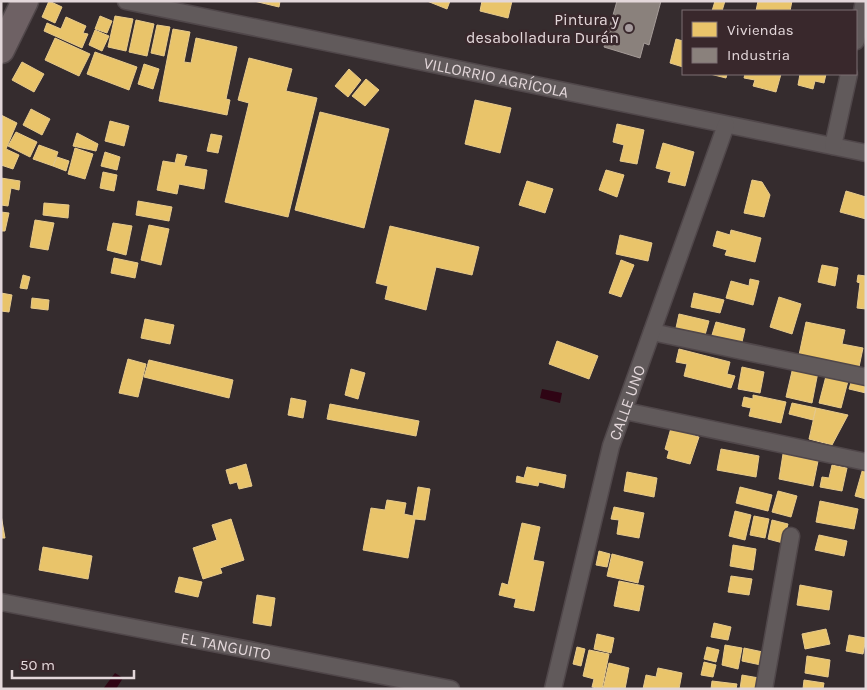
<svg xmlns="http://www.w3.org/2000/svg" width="867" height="690" font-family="Karla,sans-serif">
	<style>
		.water { fill: #2f0414 }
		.homes { fill: #e9c46a; stroke: #e7ca8c }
		.industry { fill: #8a817c; stroke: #a59b98 }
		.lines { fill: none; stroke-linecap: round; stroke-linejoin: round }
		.minor-casing { stroke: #50474a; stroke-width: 19 }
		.primary-casing { stroke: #50474a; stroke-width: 29 }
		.minor { stroke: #615a5b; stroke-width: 16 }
		.primary { stroke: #6e6164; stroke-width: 26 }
		.poi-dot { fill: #a69b9e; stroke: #39282c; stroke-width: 2 }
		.labels { text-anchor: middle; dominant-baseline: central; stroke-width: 5; stroke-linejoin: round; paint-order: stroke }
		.poi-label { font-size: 16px; fill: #e3d7da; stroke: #39282c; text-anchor: end }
		.street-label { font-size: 16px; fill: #e3d7da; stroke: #39282c }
	</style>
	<rect width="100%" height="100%" fill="#352c2e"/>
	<!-- water -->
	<path class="water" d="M542,389L562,393L560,403L540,398Z
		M115,673L123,678L116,689H103Z"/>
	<!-- homes -->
	<path class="homes" d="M49,1L62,7L55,23L42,17Z
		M254,1H280L279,7Z
		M427,1H450L447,9Z
		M482,1H512L508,18L480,11Z
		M715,1H725L722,11H712Z
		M758,1H792L790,11H756Z
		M100,16L112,21L107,33L95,29Z
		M115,16L133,19L126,51L108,47Z
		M66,17L86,26L83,33L88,34L82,48L44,31L47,23L61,29Z
		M136,20L154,24L147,56L129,52Z
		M157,25L170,27L164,56L151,53Z
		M173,29L190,32L184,62L191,63L196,38L237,47L226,99L230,100L227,115L159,101Z
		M95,30L109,36L102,51L89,45Z
		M55,38L90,54L79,76L45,60Z
		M676,39L683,41V67L670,63Z
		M95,52L137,67L129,90L87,74Z
		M249,58L292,69L286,91L317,98L288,217L225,202L249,103L238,100Z
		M22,62L44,74L34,92L12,80Z
		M144,64L159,69L153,89L138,84Z
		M349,69L361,80L348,97L335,86Z
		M710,74H727L726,78Z
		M745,74H781L776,92L753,86L755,80L744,78Z
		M800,74H826L824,83L815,81L813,89L798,85Z
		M366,79L379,90L365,106L352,96Z
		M475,100L511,108L500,153L465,144Z
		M31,109L50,119L42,135L23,125Z
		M320,112L389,129L364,228L295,210Z
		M1,115L17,123L6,149L19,155L13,169L1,165Z
		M110,121L129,126L124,146L105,141Z
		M617,124L644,130L637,164L620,161L624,145L613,142Z
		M16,132L37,142L30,157L8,146Z
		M77,133L98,144L96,151L73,146Z
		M211,134L222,136L218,153L207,151Z
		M663,143L694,152L685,186L668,182L671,172L656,168Z
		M39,145L58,152L53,166L33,159Z
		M75,148L93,154L85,179L68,174Z
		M105,152L120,157L117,170L101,166Z
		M177,154L187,156L184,166L207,170L204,189L179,184L177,194L157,190L163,161L175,163Z
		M57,157L69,161L66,171L53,166Z
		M606,170L624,175L617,197L599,190Z
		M103,172L117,175L114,191L100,188Z
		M1,178L20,181L19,190L11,188L8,206L1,205Z
		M752,180L762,182L770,195L764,217L744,213Z
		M527,181L553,189L545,213L519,205Z
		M846,191L866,197V219L840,212Z
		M138,201L172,207L169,221L136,215Z
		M44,203L69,205L68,218L43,215Z
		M1,212L9,213L5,231H1Z
		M35,220L54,223L48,250L30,247Z
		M113,223L132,226L126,255L107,250Z
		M149,225L169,229L161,265L141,260Z
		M390,226L479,247L472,275L436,267L426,310L385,299L388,286L376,283Z
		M731,230L761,238L755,262L725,255L727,250L713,246L717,231L730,235Z
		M620,235L652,243L648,261L616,254Z
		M114,258L138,263L135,278L111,273Z
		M621,260L634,265L621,297L609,293Z
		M822,265L838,268L835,286L818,282Z
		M23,275L30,277L27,289L20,288Z
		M858,275L866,276V309L857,308L860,283L857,282Z
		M750,279L759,281L753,305L726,298L731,281L749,286Z
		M1,293L12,295L9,312L1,311Z
		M694,293L724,300L720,313L691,307Z
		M779,297L801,304L792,334L770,327Z
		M32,298L49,300L48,310L31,308Z
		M679,314L709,321L705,335L676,328Z
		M145,319L174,325L170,344L141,338Z
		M716,322L745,329L742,342L712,335Z
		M806,322L845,330L842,344L863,348L859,367L799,355Z
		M557,341L598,356L589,379L549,364Z
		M679,349L730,362L727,374L735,376L731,388L684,376L687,364L676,362Z
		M128,359L146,364L138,397L119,393Z
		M149,360L233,380L229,398L144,377Z
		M742,367L764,372L760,393L738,389Z
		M793,367L818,372L812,403L786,397Z
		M351,369L365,373L358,399L345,395Z
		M826,376L848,381L841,408L819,403Z
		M852,379L866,382V393L849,389Z
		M753,395L786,402L781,423L749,416L751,408L742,406L744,397L753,399Z
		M291,398L306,401L303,418L288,415Z
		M792,403L816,408L813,420L789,414Z
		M330,404L419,421L416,436L327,419Z
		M816,408L848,415L832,445L809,439Z
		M671,428L699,437L690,464L667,458L669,451L665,449Z
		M721,449L759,456L756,477L717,470Z
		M783,454L818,461L813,486L779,479Z
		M246,464L252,486L239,489L237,482L230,484L226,470Z
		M832,465L847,468L842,491L820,487L822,477L829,478Z
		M527,467L566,475L564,488L539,482L538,486L516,482L517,476L524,478Z
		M863,468H866V499L855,496Z
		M627,472L657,478L654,497L624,491Z
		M418,487L430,489L425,520L415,519L408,558L363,550L371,508L385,510L387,500L406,503L404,514L413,516Z
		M740,487L772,495L768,511L736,503Z
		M778,491L797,496L791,517L772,512Z
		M820,501L858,509L854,529L816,522Z
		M614,507L644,513L639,538L617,534L619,520L611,519Z
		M735,511L751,515L745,540L729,536Z
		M1,515L5,538H1Z
		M754,516L769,519L765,538L750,535Z
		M231,519L244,560L220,568L222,573L203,579L193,548L217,540L212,525Z
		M772,520L788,524L783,543L768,539Z
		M522,523L540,527L533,560L544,562L534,611L514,607L516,599L499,595L502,583L508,585Z
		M819,535L847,541L844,556L815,550Z
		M733,545L756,549L753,570L730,566Z
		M43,547L92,556L88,579L39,570Z
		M599,551L610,554L607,567L596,565Z
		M612,554L643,562L638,583L607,576Z
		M731,576L752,579L749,595L728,592Z
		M179,577L202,582L198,597L175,592Z
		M619,581L644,586L639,611L614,606Z
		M800,585L832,591L829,610L797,605Z
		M257,595L275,598L271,626L253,623Z
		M714,623L731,627L728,640L711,637Z
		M826,629L830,644L805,649L802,634Z
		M597,634L614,638L611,653L594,649Z
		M849,635L866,638L863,654L846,651Z
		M725,645L742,648L738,669L722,665Z
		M577,647L585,649L581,666L573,664Z
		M707,647L719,650L716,662L704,659Z
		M744,648L763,652L761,665L742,661Z
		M589,650L609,654L602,689L592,687L594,679L583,676Z
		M807,656L830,660L828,677L805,673Z
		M704,662L716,665L713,677L701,675Z
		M609,663L629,668L625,689H603Z
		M658,668L682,673L679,689H643L646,675L656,677Z
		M742,675L759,678L757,689H740Z
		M804,680L824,683L823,689H803Z
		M712,681L737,684L736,689H711Z"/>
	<!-- industry -->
	<path class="industry" d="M617,1H661L649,45L644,43L640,58L604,47Z"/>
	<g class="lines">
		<!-- minor casing -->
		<g class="minor-casing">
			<g id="minor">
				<path id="s1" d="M126,1L866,153"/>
				<path d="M856,41L864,1"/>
				<path d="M833,146L849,74"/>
				<path d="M652,332L866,377"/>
				<path d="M625,411L866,462"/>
				<path id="s2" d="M1,602L451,689"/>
				<path id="s3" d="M553,689L611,446L726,125"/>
				<path d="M764,689L791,536"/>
			</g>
		</g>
		<!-- primary casing -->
		<g class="primary-casing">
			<path id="primary" d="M1,50L25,1"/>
		</g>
		<!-- minor -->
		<use href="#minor" class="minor"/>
		<!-- primary -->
		<use href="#primary" class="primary"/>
	</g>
	<!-- markers -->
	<circle class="poi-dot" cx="629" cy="28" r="5"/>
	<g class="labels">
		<!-- poi labels -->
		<g class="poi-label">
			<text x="619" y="19">Pintura y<tspan x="619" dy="18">desabolladura Durán</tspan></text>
		</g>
		<!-- street labels -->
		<g class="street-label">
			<text stroke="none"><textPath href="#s1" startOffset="378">VILLORRIO AGRÍCOLA</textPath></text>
			<text stroke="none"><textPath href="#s3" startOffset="296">CALLE UNO</textPath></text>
			<text stroke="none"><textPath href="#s2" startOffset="229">EL TANGUITO</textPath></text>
		</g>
	</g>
	<!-- border -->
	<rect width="867" height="690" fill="none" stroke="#e3d7da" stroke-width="5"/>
	<!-- legend -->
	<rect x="682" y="10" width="175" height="65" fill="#39282c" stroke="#7d6e72"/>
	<rect x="692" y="22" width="25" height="15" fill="#e9c46a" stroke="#7d6e72"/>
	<text x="727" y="35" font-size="15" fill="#e3d7da">Viviendas</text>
	<rect x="692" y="48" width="25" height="15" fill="#8a817c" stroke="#7d6e72"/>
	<text x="727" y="60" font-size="15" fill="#e3d7da">Industria</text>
	<!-- scale -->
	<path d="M12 670v8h122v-8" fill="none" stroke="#e3d7da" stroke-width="2.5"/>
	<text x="20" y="670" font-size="15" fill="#e3d7da" stroke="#39282c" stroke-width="4" paint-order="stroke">50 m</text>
</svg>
